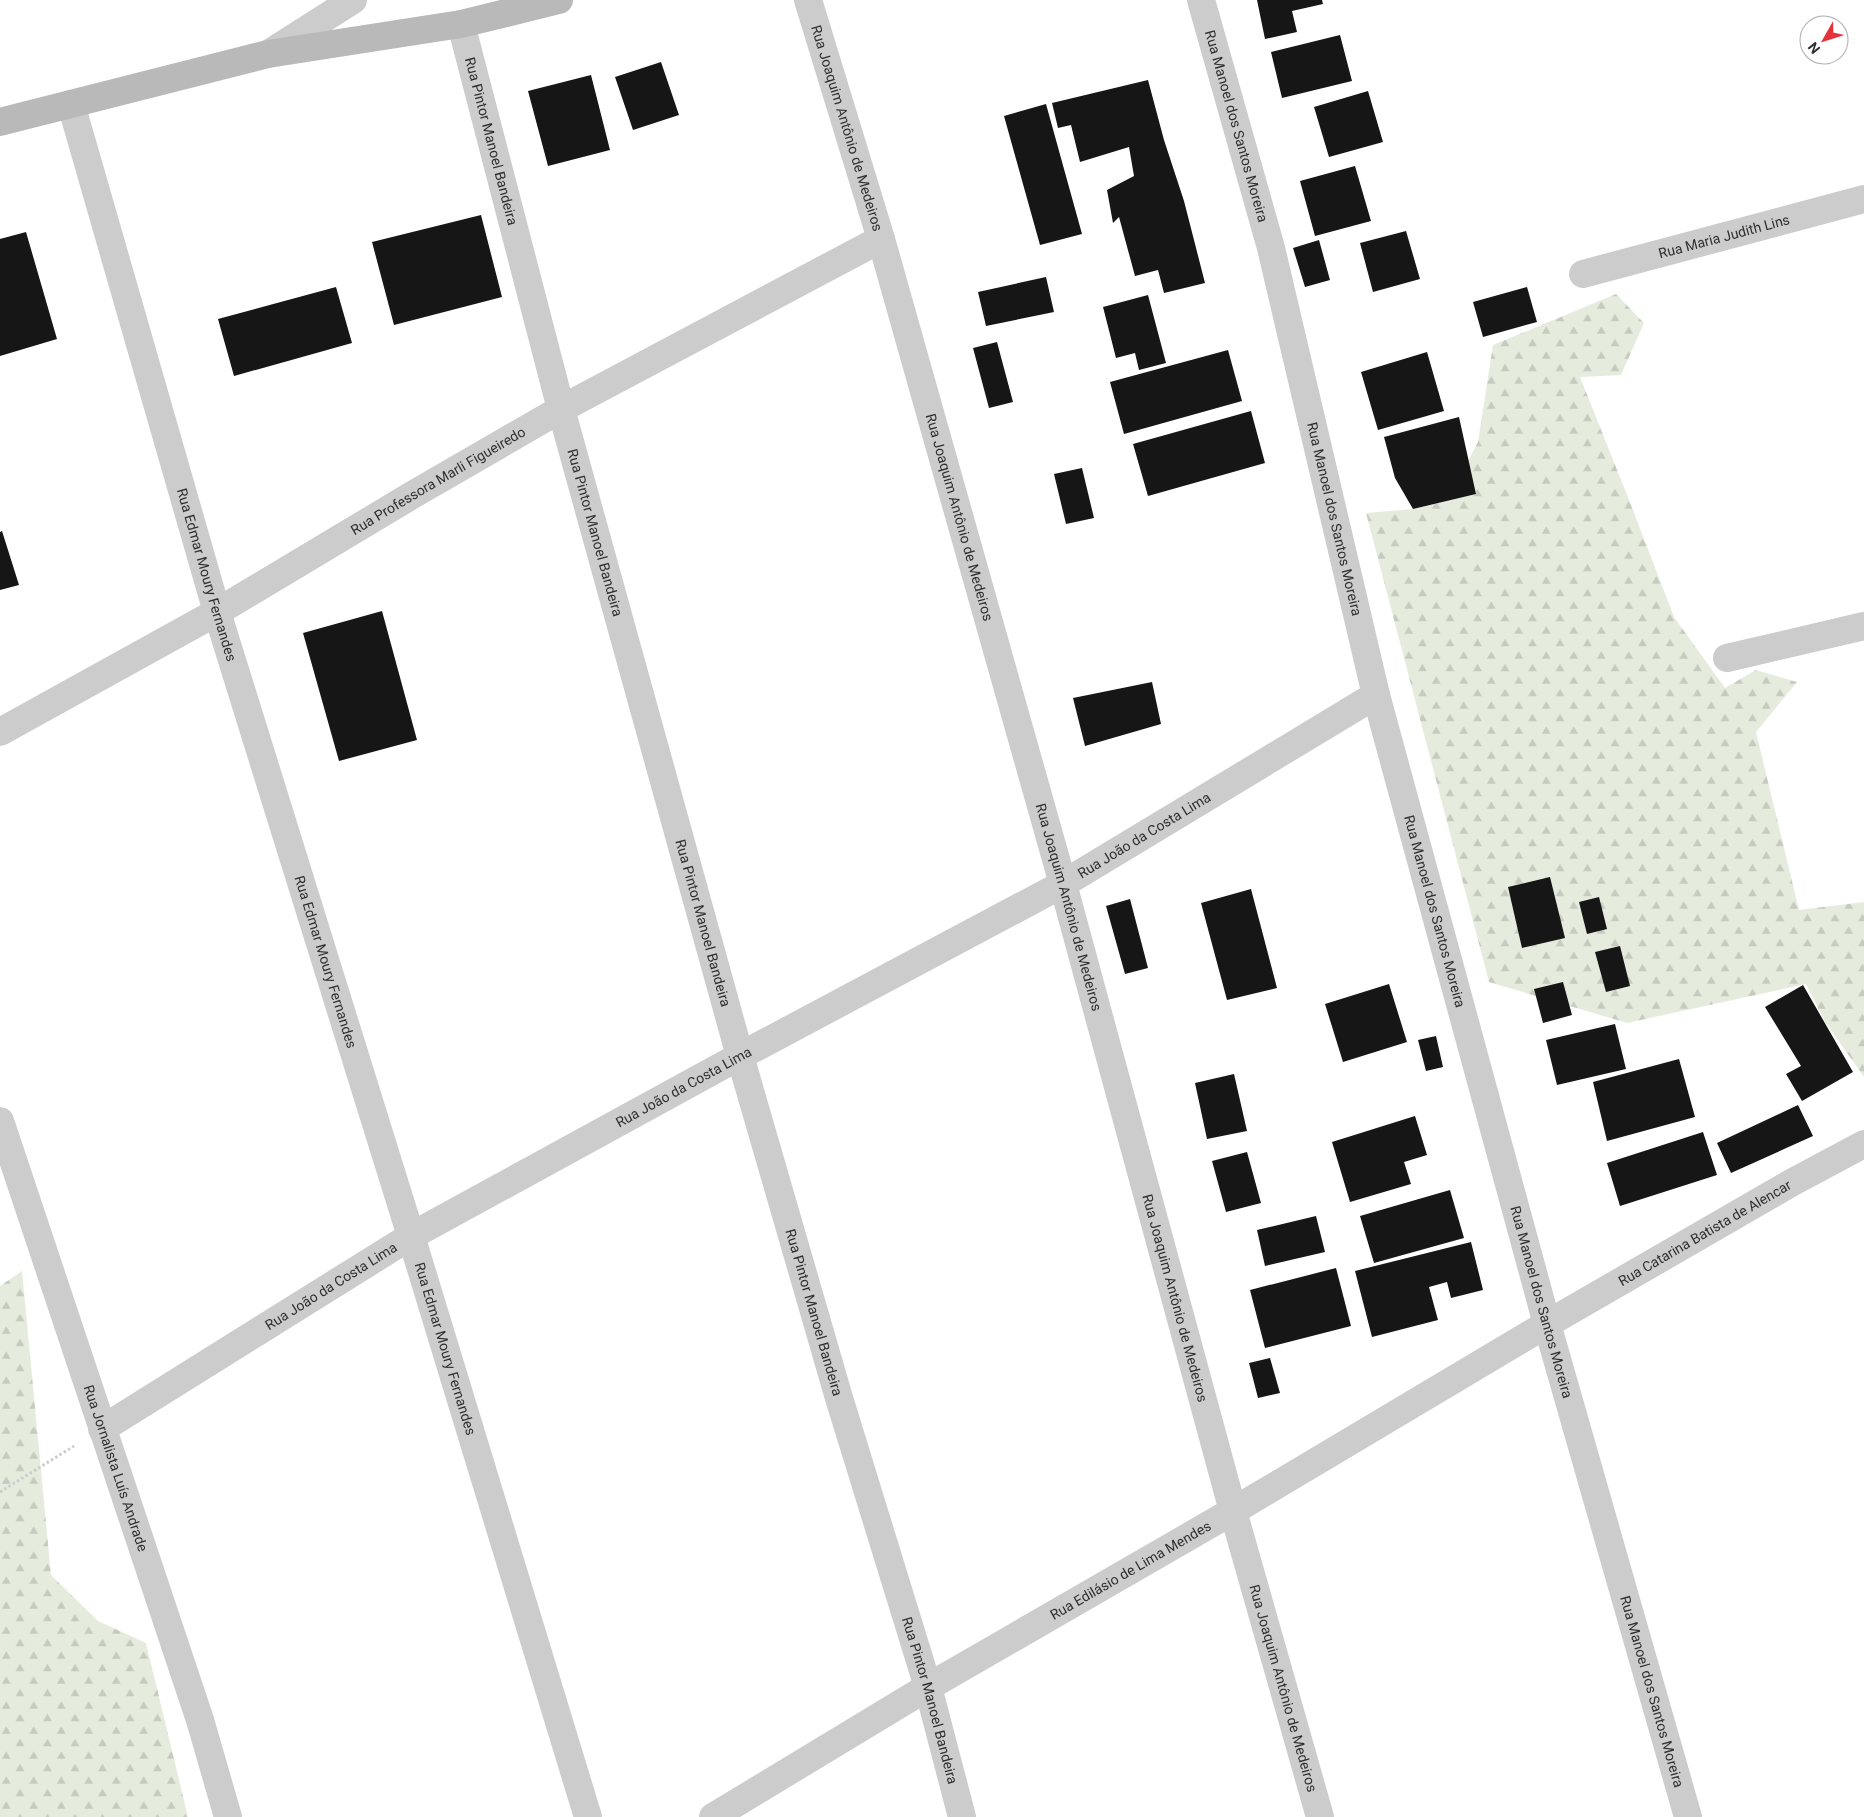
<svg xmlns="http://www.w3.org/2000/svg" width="1864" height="1817" font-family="Roboto,sans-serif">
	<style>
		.forest { fill: url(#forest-firs) }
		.building { fill: #161616 }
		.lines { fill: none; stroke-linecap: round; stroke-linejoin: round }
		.path { stroke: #ccc; stroke-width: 3; stroke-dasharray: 2.5 2.5; stroke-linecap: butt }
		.street { stroke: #ccc; stroke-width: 28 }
		.secondary { stroke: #b9b9b9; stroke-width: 28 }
		.labels { text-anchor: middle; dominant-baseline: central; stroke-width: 5; stroke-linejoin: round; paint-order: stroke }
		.street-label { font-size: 14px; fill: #2f2f2f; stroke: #fff }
	</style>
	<defs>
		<pattern id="forest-firs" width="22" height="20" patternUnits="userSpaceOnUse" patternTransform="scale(1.25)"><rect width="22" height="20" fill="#e5ecdd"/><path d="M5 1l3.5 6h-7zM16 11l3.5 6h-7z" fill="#c5cbbe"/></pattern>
	</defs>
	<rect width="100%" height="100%" fill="#fff"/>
	<!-- forest -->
	<path class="forest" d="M1616,294L1644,323L1621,375L1580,377L1631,505L1674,617L1725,688L1756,670L1797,682L1756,732L1799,910L1864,902V1077L1825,1022L1806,984L1627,1023L1489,982L1366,513L1413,509L1476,494L1468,461L1478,442L1493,345Z
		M22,1271L51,1575L98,1621L146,1643L188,1817H0V1286Z"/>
	<!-- building -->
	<path class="building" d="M1257,0H1322L1323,4L1292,11L1297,32L1265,39Z
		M1340,35L1352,81L1282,98L1271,52Z
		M661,62L679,115L633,130L615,77Z
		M591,75L610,150L548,166L528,91Z
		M1148,80L1164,140L1184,201L1205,283L1164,293L1158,270L1135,276L1119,217L1113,223L1107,190L1134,176L1129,147L1080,162L1071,125L1058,128L1052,103Z
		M1368,91L1383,142L1329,157L1314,107Z
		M1046,104L1082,234L1040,245L1004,116Z
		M1355,166L1371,221L1315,236L1300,181Z
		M481,215L502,297L394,325L372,242Z
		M1406,231L1420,279L1373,292L1360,243Z
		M26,232L57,339L0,356V239Z
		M1319,240L1330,280L1305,287L1293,248Z
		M1046,277L1054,312L986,326L978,292Z
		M336,287L352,343L234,376L218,319Z
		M1527,287L1537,322L1483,337L1473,302Z
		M1148,295L1166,363L1139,370L1135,353L1116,358L1103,307Z
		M997,342L1013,402L989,408L973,348Z
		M1228,350L1242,401L1124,434L1110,382Z
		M1427,352L1444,411L1378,430L1361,372Z
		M1251,411L1265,463L1148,496L1133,444Z
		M1459,417L1476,494L1413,509L1395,478L1384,437Z
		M1082,468L1094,518L1066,524L1054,474Z
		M2,531L19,585L0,590V532Z
		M382,611L417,740L339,761L303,633Z
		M1152,682L1161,724L1085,746L1073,698Z
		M1550,877L1565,938L1522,948L1508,887Z
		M1251,889L1277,988L1227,1000L1201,903Z
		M1599,897L1607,929L1587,934L1579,902Z
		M1130,899L1148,968L1125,974L1106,906Z
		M1620,946L1630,986L1606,992L1595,952Z
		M1563,982L1572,1015L1543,1023L1534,989Z
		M1389,984L1407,1042L1343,1062L1325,1004Z
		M1803,985L1853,1072L1802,1101L1786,1074L1801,1066L1765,1007Z
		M1615,1024L1626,1069L1557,1085L1546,1040Z
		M1436,1036L1443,1067L1426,1071L1418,1040Z
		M1679,1059L1695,1117L1607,1141L1593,1082Z
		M1234,1074L1247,1131L1207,1139L1195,1083Z
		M1798,1105L1813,1136L1731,1173L1717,1143Z
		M1415,1116L1427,1155L1404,1162L1411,1184L1350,1202L1332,1142Z
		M1703,1132L1717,1175L1620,1206L1607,1163Z
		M1247,1152L1261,1203L1226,1212L1212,1161Z
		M1450,1190L1464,1238L1374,1263L1360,1216Z
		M1316,1216L1325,1252L1265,1266L1257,1230Z
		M1471,1242L1483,1290L1451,1298L1447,1282L1429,1287L1438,1320L1372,1337L1355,1271Z
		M1336,1268L1351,1326L1265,1348L1250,1290Z
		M1270,1358L1280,1393L1258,1398L1249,1363Z"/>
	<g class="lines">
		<!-- path -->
		<path class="path" d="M0,1492L74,1446"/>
		<!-- street -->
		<g class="street">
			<path id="s1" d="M808,0L881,239L1063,884L1233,1511L1320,1817"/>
			<path id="s2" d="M1201,0L1271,248L1376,695L1547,1324L1688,1817"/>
			<path id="s3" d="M461,24L561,409L740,1056L839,1398L928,1687L962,1817"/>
			<path d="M268,54L353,0"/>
			<path id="s4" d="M71,104L217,612L411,1236L588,1817"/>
			<path id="s5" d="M1583,274L1864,199"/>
			<path d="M1727,658L1864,626"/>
			<path id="s6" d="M0,732L217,612L414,494L561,409L881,239"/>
			<path id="s7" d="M0,1121L200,1720L228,1817"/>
			<path id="s8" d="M102,1429L411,1236L740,1056L1063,884L1376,695"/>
			<path id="s9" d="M713,1817L928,1687L1233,1511L1547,1324L1791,1183L1864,1144"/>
		</g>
		<!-- secondary -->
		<path class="secondary" d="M0,122L268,54L461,24L559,0"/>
	</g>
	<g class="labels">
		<!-- street labels -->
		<g class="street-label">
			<text stroke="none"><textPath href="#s2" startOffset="131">Rua Manoel dos Santos Moreira</textPath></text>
			<text stroke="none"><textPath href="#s1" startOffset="134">Rua Joaquim Antônio de Medeiros</textPath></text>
			<text stroke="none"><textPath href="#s3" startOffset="121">Rua Pintor Manoel Bandeira</textPath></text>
			<text stroke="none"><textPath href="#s5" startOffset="146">Rua Maria Judith Lins</textPath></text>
			<text stroke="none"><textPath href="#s6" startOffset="505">Rua Professora Marli Figueiredo</textPath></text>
			<text stroke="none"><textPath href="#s1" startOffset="539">Rua Joaquim Antônio de Medeiros</textPath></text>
			<text stroke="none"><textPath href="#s2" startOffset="536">Rua Manoel dos Santos Moreira</textPath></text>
			<text stroke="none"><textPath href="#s3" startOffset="526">Rua Pintor Manoel Bandeira</textPath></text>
			<text stroke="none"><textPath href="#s4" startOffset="490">Rua Edmar Moury Fernandes</textPath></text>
			<text stroke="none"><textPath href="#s8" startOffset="1200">Rua João da Costa Lima</textPath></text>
			<text stroke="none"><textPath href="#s1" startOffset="944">Rua Joaquim Antônio de Medeiros</textPath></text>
			<text stroke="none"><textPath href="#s2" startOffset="941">Rua Manoel dos Santos Moreira</textPath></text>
			<text stroke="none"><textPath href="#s3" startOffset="931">Rua Pintor Manoel Bandeira</textPath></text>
			<text stroke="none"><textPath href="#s4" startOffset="895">Rua Edmar Moury Fernandes</textPath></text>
			<text stroke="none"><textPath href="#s8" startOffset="675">Rua João da Costa Lima</textPath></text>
			<text stroke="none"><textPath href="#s9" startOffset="1151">Rua Catarina Batista de Alencar</textPath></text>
			<text stroke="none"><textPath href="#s8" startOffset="270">Rua João da Costa Lima</textPath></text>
			<text stroke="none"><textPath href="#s1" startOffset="1349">Rua Joaquim Antônio de Medeiros</textPath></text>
			<text stroke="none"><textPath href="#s2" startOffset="1346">Rua Manoel dos Santos Moreira</textPath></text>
			<text stroke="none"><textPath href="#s3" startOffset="1336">Rua Pintor Manoel Bandeira</textPath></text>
			<text stroke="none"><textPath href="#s4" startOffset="1300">Rua Edmar Moury Fernandes</textPath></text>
			<text stroke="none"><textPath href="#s7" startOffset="366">Rua Jornalista Luís Andrade</textPath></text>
			<text stroke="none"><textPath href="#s9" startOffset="485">Rua Edilásio de Lima Mendes</textPath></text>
			<text stroke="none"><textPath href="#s1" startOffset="1754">Rua Joaquim Antônio de Medeiros</textPath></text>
			<text stroke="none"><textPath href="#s2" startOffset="1751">Rua Manoel dos Santos Moreira</textPath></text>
			<text stroke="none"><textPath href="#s3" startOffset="1741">Rua Pintor Manoel Bandeira</textPath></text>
		</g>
	</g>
	<!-- north arrow -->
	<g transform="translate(1824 40) rotate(231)"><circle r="24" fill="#ffffff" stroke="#acacac"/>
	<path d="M0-4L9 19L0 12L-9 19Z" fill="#e4333b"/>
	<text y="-8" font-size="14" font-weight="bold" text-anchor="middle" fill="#2f2f2f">N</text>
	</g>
</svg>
